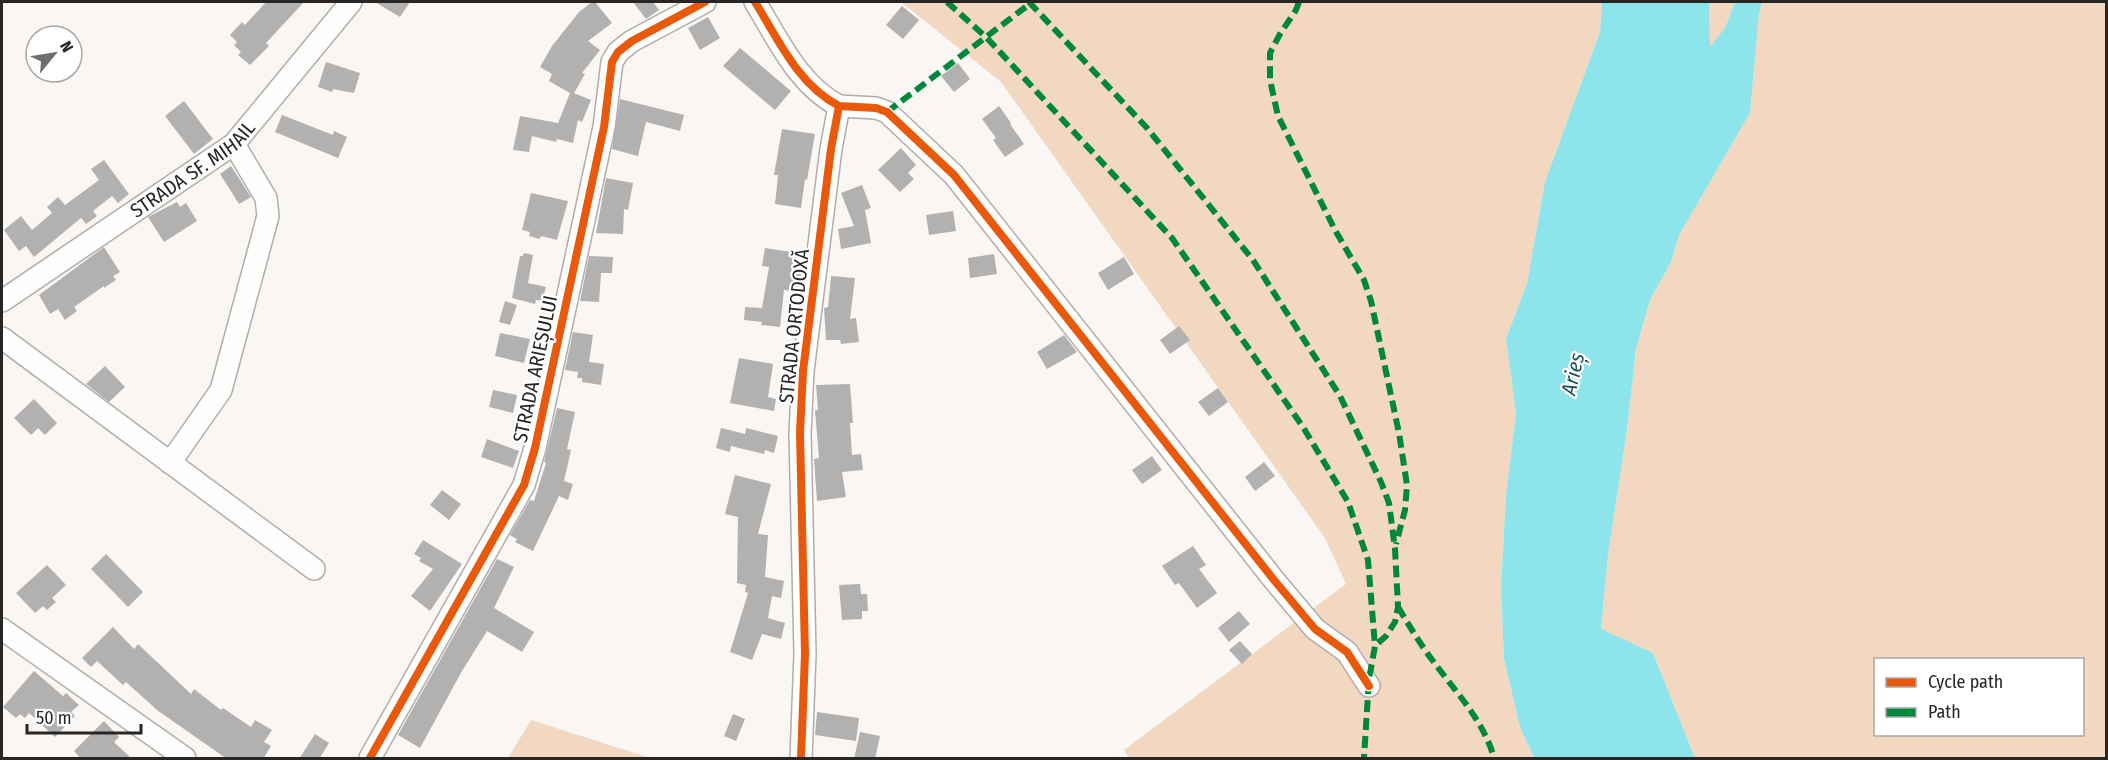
<svg xmlns="http://www.w3.org/2000/svg" width="2108" height="760" font-family="'Fira Sans Condensed',sans-serif">
	<style>
		.green { fill: #f2d7c1; fill-rule: evenodd }
		.water { fill: #8de4ea }
		.building { fill: #b3b1af }
		.lines { fill: none; stroke-linecap: round; stroke-linejoin: round }
		.minor-casing { stroke: #b0adac; stroke-width: 24 }
		.minor { stroke: #fefefd; stroke-width: 21 }
		.quiet { stroke: #00873e; stroke-width: 6; stroke-dasharray: 12 6; stroke-linecap: butt }
		.cycleway-casing { stroke: #fff; stroke-width: 11 }
		.cycleway { stroke: #e8590c; stroke-width: 8 }
		.labels { text-anchor: middle; dominant-baseline: central; stroke-width: 4.5; stroke-linejoin: round; paint-order: stroke }
		.street-label { font-size: 20px; fill: #282624; stroke: #fff }
		.water-label { font-size: 21px; font-style: italic; fill: #1b5256; stroke: #fff }
	</style>
	<rect width="100%" height="100%" fill="#f9f6f4"/>
	<!-- green -->
	<path class="green" d="M901,2H1602L1600,32L1545,182L1527,284L1506,339L1516,413L1506,496L1501,588L1504,659L1520,727L1534,758H1129L1124,750L1346,584L1325,538L1001,82Z
		M1709,2H1735L1725,28L1710,48Z
		M1762,2H2106V758H1695L1653,653L1601,630L1608,555L1627,430L1636,349L1650,300L1671,262L1679,235L1750,113L1759,14ZM1876,660H2082V734H1876Z
		M531,720L644,756L650,758H508Z"/>
	<!-- water -->
	<path class="water" d="M1602,2H1709L1710,47L1725,28L1735,2H1762L1759,14L1750,113L1679,235L1671,262L1650,300L1636,349L1627,430L1608,555L1601,629L1653,653L1695,758H1534L1520,727L1504,659L1501,588L1506,496L1516,413L1506,339L1527,284L1545,182L1600,32Z"/>
	<!-- building -->
	<path class="building" d="M266,2H304L266,43L269,46L250,65L238,55L241,52L234,45L237,42L230,35L242,22L245,25Z
		M375,2H410L400,17Z
		M592,2H595L612,23L588,41L600,50L582,73L585,74L574,93L591,100L582,122L578,120L573,143L557,139L556,142L532,136L529,152L513,150L520,116L558,123L570,93L549,81L552,74L540,67L552,46L579,12Z
		M633,2H653L659,10L646,19Z
		M902,6L919,20L903,39L886,25Z
		M708,17L720,38L700,50L688,28Z
		M740,48L791,91L775,110L723,66Z
		M326,62L360,73L354,93L333,89L332,92L318,87Z
		M958,63L970,79L954,92L941,76Z
		M620,99L684,115L680,131L646,122L638,156L612,149Z
		M184,101L213,139L194,154L165,116Z
		M999,106L1011,123L1010,124L1024,144L1005,157L993,140L996,138L982,119Z
		M282,115L333,135L334,131L347,137L338,158L275,132Z
		M782,129L815,134L807,180L805,179L801,208L775,204L778,175H774Z
		M901,148L916,165L908,173L914,179L900,192L878,170Z
		M104,160L129,194L118,203L112,196L93,211L97,216L86,224L81,218L34,257L26,246L19,251L4,230L21,216L32,230L52,213L47,207L58,197L65,205L99,180L91,169Z
		M231,166L251,197L239,204L220,174Z
		M606,178L633,183L628,210L624,209L623,234L596,233Z
		M862,185L871,208L865,210L871,243L841,249L838,229L854,226L841,193Z
		M531,193L568,201L557,240L541,236L540,239L529,236L530,232L522,230Z
		M177,202L180,207L186,203L197,221L164,242L148,217Z
		M953,211L956,231L929,235L926,215Z
		M104,247L120,272L113,276L116,280L104,288V286L74,307L77,311L65,320L58,309L50,314L39,295Z
		M765,248L798,253L795,273L801,274L798,292L784,290L780,327L761,325L762,322L744,320L745,307L762,308L769,267L762,266Z
		M524,253L533,255L528,283L546,287L542,301L536,300L535,304L512,298L520,256H523Z
		M994,254L997,274L970,278L968,258Z
		M589,256L613,257L612,273H601L599,302L580,301Z
		M1124,257L1134,274L1108,290L1098,273Z
		M831,276L855,278L850,319L856,318L859,342L841,344L840,340H826L824,308L828,307Z
		M505,301L517,305L510,325L499,322Z
		M1179,326L1190,340L1170,354L1160,340Z
		M573,332L593,335L589,362L604,364L601,385L582,382V378H577L578,372L565,370Z
		M500,333L530,339L524,363L495,356Z
		M1064,335L1077,352L1047,369L1037,352Z
		M739,358L773,364L768,397L776,399L774,411L730,403Z
		M105,366L125,387L109,402L86,384Z
		M850,384L853,423H850L852,455L861,454L863,470L842,472L846,497L817,501L814,459L819,458L815,410H818L816,385Z
		M1218,388L1228,402L1209,416L1198,402Z
		M493,390L517,395L513,413L489,407Z
		M34,399L57,423L45,435L38,428L31,435L14,418Z
		M557,408L575,412L567,449L571,450L564,481L573,484L568,500L559,496L533,551L515,542L517,539L510,535L530,500L534,501L546,463L544,462Z
		M721,428L745,434L746,428L778,436L774,453L765,450L764,454L731,446L730,452L716,448Z
		M487,439L519,451L513,468L481,457Z
		M1152,456L1162,470L1142,484L1132,470Z
		M1264,462L1275,476L1255,491L1245,477Z
		M735,475L771,484L758,534L768,535L765,577L784,581L781,598L772,596L768,618L785,623L781,639L762,634L752,660L730,652L748,593L745,592L746,585L737,583L738,517L725,514Z
		M442,490L461,504L449,520L430,505Z
		M423,540L462,564L430,611L411,596L433,569L419,561L421,558L414,554Z
		M1193,546L1206,565L1199,569L1217,593L1197,608L1179,583L1175,585L1162,566Z
		M106,554L143,592L128,607L91,569Z
		M497,559L514,567L494,608L534,632L522,652L487,631L462,671L420,748L398,735Z
		M47,565L66,585L52,598L56,602L47,610L43,606L35,613L16,593Z
		M860,584L861,594H867L868,611H862V619L842,620L839,585Z
		M1239,611L1250,624L1229,642L1218,628Z
		M113,627L134,649L138,644L191,694L194,689L221,710L223,708L251,727L255,720L272,730L264,742L271,746L263,759H227L157,710L126,682L123,685L97,661L91,667L82,658Z
		M1240,641L1252,654L1242,664L1229,650Z
		M34,671L63,696L66,693L79,705L71,712L75,716L55,737L29,713L25,718L20,714L16,718L3,707Z
		M817,712L859,718L856,741L815,735Z
		M733,714L745,719L736,741L724,736Z
		M104,721L119,737L114,742L132,759H81L74,751Z
		M860,732L880,736L875,759H854Z
		M315,734L329,743L319,759H299Z"/>
	<g class="lines">
		<!-- minor casing -->
		<g class="minor-casing">
			<g id="minor">
				<path d="M755,2C778,39 798,85 839,106L831,149L803,371L800,433L805,654L801,758"/>
				<path d="M839,106L876,108L887,112L954,175L1274,580L1315,629L1347,652L1369,686"/>
				<path id="s1" d="M2,301L234,144L351,2"/>
				<path d="M2,338L314,569"/>
				<path d="M170,463L221,390L268,216L266,198L234,144"/>
				<path d="M2,629L185,758"/>
				<path d="M370,758L524,485L535,448L604,127L612,62L618,52L632,41L705,2"/>
			</g>
		</g>
		<!-- minor -->
		<use href="#minor" class="minor"/>
		<!-- quiet -->
		<path class="quiet" d="M947,2L987,38L1172,238L1303,427L1348,502L1368,560L1375,646L1369,679L1364,758
			M1029,2L1147,128L1253,260L1340,396L1381,482L1389,503L1395,549L1398,607L1395,622L1386,636L1375,646
			M1299,2L1296,10L1280,34L1270,53V80L1278,116L1335,230L1364,280L1371,301L1399,433L1407,485L1405,510L1396,544
			M887,112L1031,3
			M1398,607C1409,625 1420,644 1433,661C1455,691 1484,721 1494,758"/>
		<!-- cycleway casing -->
		<g class="cycleway-casing">
			<path id="cycleway" d="M755,2C778,39 798,85 839,106L831,149L803,371L800,433L805,654L801,758
				M839,106L876,108L887,112L954,175L1274,580L1315,629L1347,652L1369,686
				M370,758L524,485L535,448L604,127L612,62L618,52L632,41L705,2"/>
		</g>
		<!-- cycleway -->
		<use href="#cycleway" class="cycleway"/>
	</g>
	<g class="labels">
		<!-- street labels -->
		<g class="street-label">
			<text stroke="none"><textPath href="#s1" startOffset="232">STRADA SF. MIHAIL</textPath></text>
			<text transform="translate(794 326) rotate(-84)">STRADA ORTODOXĂ</text>
			<text transform="translate(535 369) rotate(-78)">STRADA ARIEȘULUI</text>
		</g>
		<!-- water labels -->
		<g class="water-label">
			<text transform="translate(1573 374) rotate(-77)">Arieș</text>
		</g>
	</g>
	<!-- border -->
	<rect width="2108" height="760" fill="none" stroke="#282624" stroke-width="6"/>
	<!-- legend -->
	<rect x="1874" y="658" width="210" height="78" fill="#ffffff" stroke="#a9a8a7" stroke-width="1.5"/>
	<rect x="1886" y="678" width="30" height="9" fill="#e8590c" stroke="#a9a8a7" stroke-width="1.5"/>
	<text x="1928" y="688" font-size="18" fill="#282624">Cycle path</text>
	<rect x="1886" y="708" width="30" height="9" fill="#00873e" stroke="#a9a8a7" stroke-width="1.5"/>
	<text x="1928" y="718" font-size="18" fill="#282624">Path</text>
	<!-- north arrow -->
	<g transform="translate(54 54) rotate(60)"><circle r="28" fill="#ffffff" stroke="#a9a8a7" stroke-width="1.5"/>
	<path d="M0-4.5L10 22L0 15L-10 22Z" fill="#716f6d"/>
	<text y="-9" font-size="16" font-weight="bold" text-anchor="middle" fill="#282624">N</text>
	</g>
	<!-- scale -->
	<path d="M27 724v9h114v-9" fill="none" stroke="#282624" stroke-width="3"/>
	<text x="36" y="724" font-size="18" fill="#282624" stroke="#ffffff" stroke-width="4.5" paint-order="stroke">50 m</text>
</svg>
